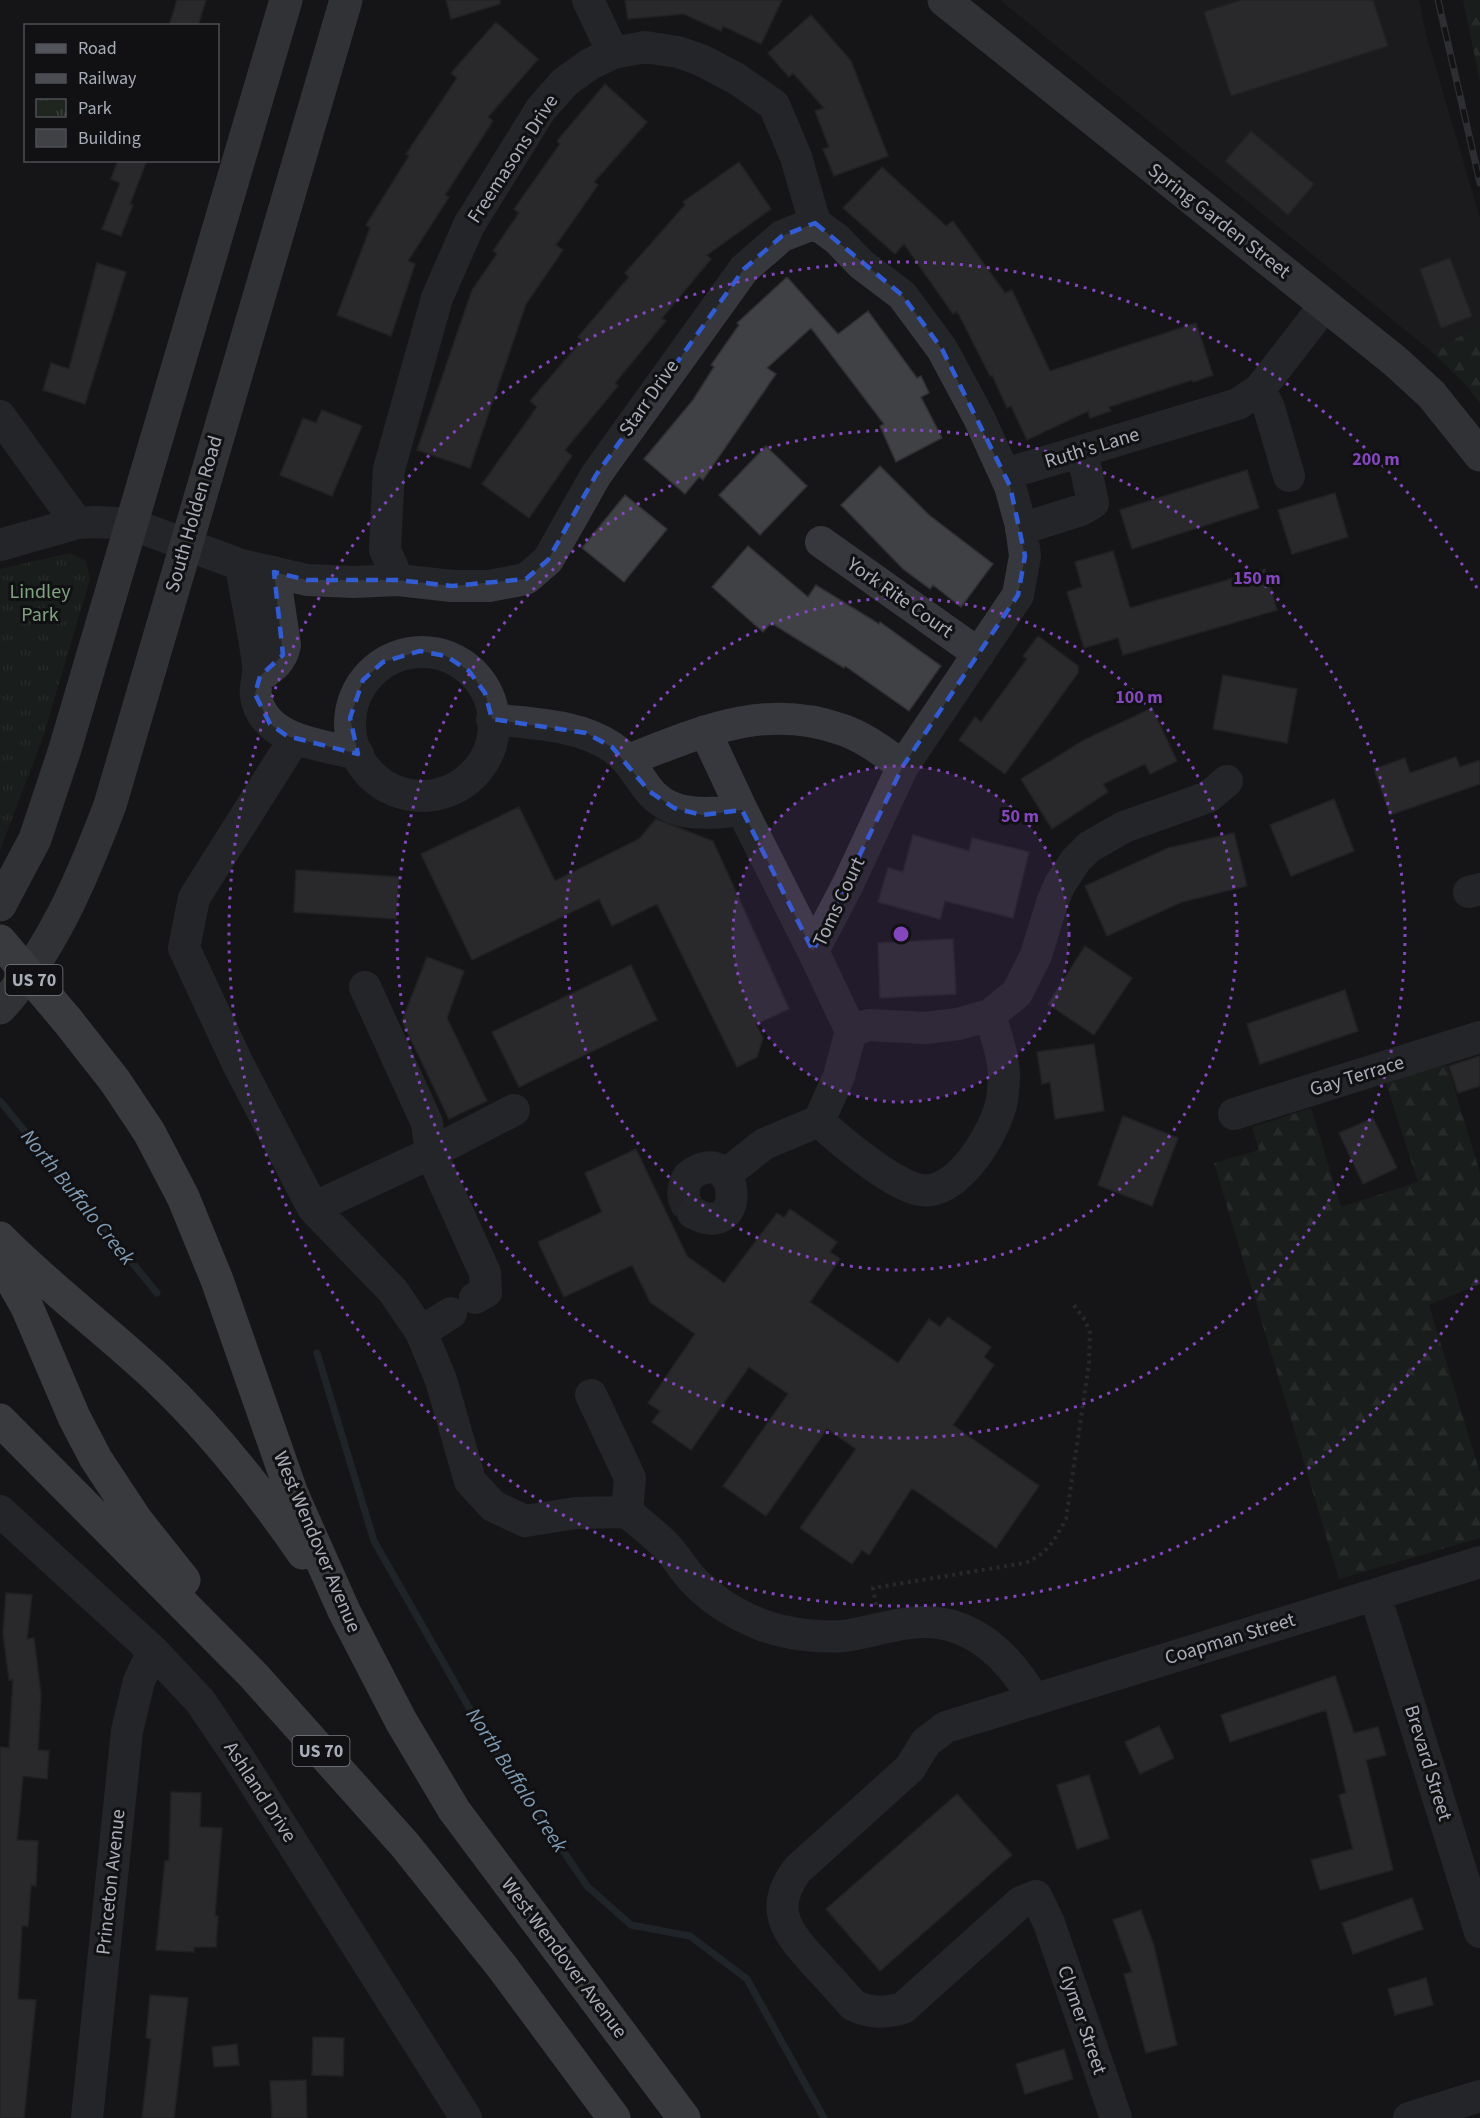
<svg xmlns="http://www.w3.org/2000/svg" width="1480" height="2118" font-family="'Source Sans 3',sans-serif">
	<style>
		.built { fill: #222225 }
		.forest { fill: url(#forest-firs) }
		.park { fill: url(#park-tufts) }
		.lines { fill: none; stroke-linecap: round; stroke-linejoin: round }
		.stream { stroke: #2c353c; stroke-width: 7 }
		.building { fill: #404145; stroke: #303034; stroke-width: 1.5 }
		.minor-tunnel { stroke: #333438; stroke-width: 32; stroke-dasharray: 32 16; stroke-linecap: butt }
		.path { stroke: #3d3f44; stroke-width: 4; stroke-dasharray: 3 4.5; stroke-linecap: butt }
		.minor { stroke: #37383d; stroke-width: 32 }
		.major { stroke: #53555c; stroke-width: 33 }
		.highway { stroke: #63666e; stroke-width: 33 }
		.rail-casing { stroke: #4a4c52; stroke-width: 7 }
		.rail { stroke: #111113; stroke-width: 4.5; stroke-dasharray: 14; stroke-linecap: butt }
		.highway-bridge { stroke: #63666e; stroke-width: 33 }
		.marked { fill: none; stroke: #325cd3; stroke-width: 4.5; stroke-dasharray: 12 8; stroke-linejoin: round }
		.ring { fill: none; stroke: #8446be; stroke-width: 3; stroke-dasharray: 3 6 }
		.labels { text-anchor: middle; dominant-baseline: central; stroke-width: 6; stroke-linejoin: round; paint-order: stroke }
		.shield { fill: #111113; stroke: #7b7e86; stroke-width: 1.5 }
		.shield-label { font-size: 18px; font-weight: bold; fill: #a8adb8 }
		.street-label { font-size: 20px; fill: #a8adb8; stroke: #111113 }
		.park-label { font-size: 20px; fill: #7fa381; stroke: #111113 }
		.water-label { font-size: 21px; font-style: italic; fill: #7f9bb3; stroke: #111113 }
		.centre { fill: #8446be; stroke: #111113; stroke-width: 3 }
		.ring-label { font-size: 18px; text-anchor: middle; font-weight: bold; fill: #8446be; stroke: #111113; stroke-width: 6; stroke-linejoin: round; paint-order: stroke }
	</style>
	<defs>
		<pattern id="forest-firs" width="22" height="20" patternUnits="userSpaceOnUse" patternTransform="scale(1.5)"><rect width="22" height="20" fill="#1e261f"/><path d="M5 1l3.5 6h-7zM16 11l3.5 6h-7z" fill="#3c433d"/></pattern>
		<pattern id="park-tufts" width="24" height="20" patternUnits="userSpaceOnUse" patternTransform="scale(1.5)"><rect width="24" height="20" fill="#1e261f"/><path d="M3 7l-1-3M5 7V3M7 7l1-3M15 17l-1-3M17 17v-4M19 17l1-3" fill="none" stroke="#3c433d"/></pattern>
	</defs>
	<rect width="100%" height="100%" fill="#161618"/>
	<!-- built -->
	<path class="built" d="M1000,0H1419L1426,34L1480,219V326L1431,351Z"/>
	<!-- forest -->
	<path class="forest" d="M1463,0H1480V82Z
		M1480,326V403L1466,385L1431,351Z
		M1447,1064L1480,1173V1284L1429,1305L1480,1473V1538L1339,1579L1214,1163L1259,1150L1252,1127L1311,1108L1341,1207L1418,1182L1386,1083Z"/>
	<!-- park -->
	<path class="park" d="M70,553L86,561L90,579L43,737L0,850V569Z"/>
	<g class="lines">
		<!-- stream -->
		<path class="stream" d="M0,1101L157,1293
			M317,1353L374,1541L484,1734L587,1886L631,1925L690,1936L747,1979L824,2118"/>
	</g>
	<!-- building -->
	<path class="building" d="M177,0H206L198,26H169Z
		M446,0H500V4L451,19Z
		M625,0H782L761,44L723,26L721,31L684,14L628,19Z
		M1241,0H1373L1388,46L1231,96L1204,12Z
		M811,15L851,61L888,156L834,176L823,149L829,147L815,111L824,108L793,73L789,77L768,53Z
		M496,22L538,59L488,117L493,121L445,195L449,197L408,261L415,264L391,336L337,315L370,228L366,225L409,156L406,154L457,78L451,73Z
		M605,84L647,122L594,182L598,185L556,245L563,250L526,304L470,468L417,450L472,290L497,254L493,251L519,213L514,209L560,144L557,141Z
		M1251,131L1314,184L1288,215L1225,161Z
		M118,160H147L130,204L133,205L121,236L102,229L120,183L111,179Z
		M739,162L771,209L707,255L711,259L662,318L666,321L615,383L618,386L565,450L572,456L529,518L482,484L537,407L530,401L582,340L578,337L629,277L625,273L685,205L683,202Z
		M882,167L946,226L953,221L1005,293L1012,290L1050,371L1196,323L1213,375L1193,382L1192,380L1109,407L1111,411L1090,418L1088,411L1027,440L1011,406L1007,408L992,375L990,376L957,311L953,314L904,244L895,254L843,208Z
		M1450,258L1472,316L1441,328L1420,269Z
		M97,263L126,272L85,404L43,390L51,363L69,369Z
		M787,277L838,334L868,311L917,378L921,376L929,393L921,397L942,438L896,462L880,426L884,424L811,328L767,368L776,374L703,480L699,477L685,494L644,459L693,400L714,367L711,365L739,325L737,323Z
		M322,410L362,426L332,496L280,475L303,418L316,423Z
		M766,446L807,486L760,535L719,495Z
		M880,466L929,515L993,564L961,607L933,585L930,589L903,569L841,505Z
		M1247,470L1259,508L1132,549L1120,510Z
		M1335,493L1348,537L1292,554L1278,510Z
		M625,495L667,529L624,582L582,548Z
		M748,546L808,597L816,585L879,624L880,622L941,666L909,711L845,666L844,668L771,623L763,632L712,587Z
		M1113,551L1130,608L1265,569L1277,610L1123,655L1118,638L1084,648L1067,592L1082,587L1075,562Z
		M1038,636L1078,666V673L1005,774L959,740L975,717L981,722L1027,659L1023,656Z
		M1223,675L1297,689L1287,743L1213,729Z
		M1152,708L1177,761L1150,774L1145,764L1103,784L1108,792L1052,829L1021,779L1084,740Z
		M1456,757L1460,767L1480,760V784L1390,815L1374,769L1405,758L1410,773Z
		M1334,799L1354,851L1291,876L1270,825Z
		M519,807L555,881L639,839L656,819L713,841L789,1009L756,1024L763,1038L757,1057L737,1067L657,904L612,926L599,899L472,960L421,854Z
		M1234,833L1247,886L1182,902L1107,936L1085,886L1168,848Z
		M913,835L969,851L972,838L1029,852L1013,918L945,901L940,919L878,902L888,868L903,872Z
		M296,870L399,877L396,919L294,912Z
		M953,939L956,994L880,998L878,943Z
		M1085,946L1132,978L1094,1035L1048,1004Z
		M427,957L464,971L447,1018L487,1101L449,1119L402,1021Z
		M631,965L657,1020L519,1087L492,1032Z
		M1345,990L1358,1031L1260,1064L1247,1024Z
		M1094,1044L1104,1111L1055,1119L1050,1082L1042,1084L1037,1052Z
		M1480,1056V1086L1458,1093L1449,1066Z
		M1123,1116L1178,1138L1152,1206L1098,1185Z
		M1373,1118L1397,1168L1363,1184L1339,1133Z
		M636,1149L687,1256L724,1283L777,1213L784,1218L790,1209L837,1242L830,1252L840,1259L810,1302L898,1363L929,1319L940,1327L948,1317L991,1347L984,1357L994,1365L953,1425L1039,1486L996,1548L912,1488L869,1555L862,1550L852,1564L800,1528L856,1449L827,1429L766,1516L723,1486L788,1394L749,1367L691,1450L652,1422L660,1411L648,1403L695,1334L650,1302L632,1265L564,1297L538,1242L602,1212L585,1173Z
		M6,1593L32,1595L27,1639L34,1638L41,1695L38,1750L49,1751L47,1779L23,1776L17,1840L38,1841L36,1886L31,1885L28,1926H22L18,1999L36,2000L24,2118H0V1747L9,1748L13,1679L9,1680L3,1633Z
		M1335,1676L1354,1733L1378,1727L1386,1755L1366,1760L1393,1870L1320,1890L1311,1860L1353,1849L1339,1795L1346,1793L1326,1710L1230,1742L1221,1715Z
		M1159,1726L1174,1758L1140,1774L1125,1742Z
		M1089,1775L1109,1838L1077,1849L1057,1785Z
		M171,1792L201,1793L200,1827L222,1828L215,1916H218L216,1947H194V1952L156,1950L165,1861H169Z
		M957,1794L1012,1855L880,1971L826,1909Z
		M1412,1898L1423,1929L1353,1954L1342,1923Z
		M1141,1910L1154,1946L1177,2045L1146,2053L1124,1974L1132,1972L1113,1920Z
		M1426,1978L1433,2005L1395,2015L1388,1989Z
		M150,1995L188,1998L174,2118H142L151,2039L146,2038Z
		M313,2037L344,2038L343,2076L312,2075Z
		M237,2044L239,2065L214,2067L212,2047Z
		M1064,2049L1073,2079L1025,2094L1016,2064Z
		M306,2080L307,2118H272L270,2081Z"/>
	<g class="lines">
		<!-- minor-tunnel -->
		<path class="minor-tunnel" d="M688,1177C681,1190 682,1202 693,1213"/>
		<!-- path -->
		<path class="path" d="M876,1605L873,1588L1025,1563C1048,1553 1054,1541 1066,1519L1089,1364L1090,1333L1085,1320L1073,1304"/>
		<!-- minor -->
		<path class="minor" d="M588,0L613,53
			M815,223L837,239L861,264L902,295L942,349L979,418L1010,486L1021,526L1025,556L1018,595L903,766L848,884L813,951L851,1031L839,1076L819,1121C840,1141 894,1186 921,1190C958,1196 996,1131 1002,1100C1003,1092 1004,1081 1004,1073C1003,1053 995,1033 990,1015
			M1260,389L1269,408L1289,476
			M0,416L77,523
			M1005,474L1238,404L1260,389L1325,305
			M1021,529L1081,510L1093,503L1082,451
			M821,542L979,654
			M0,545L77,523L96,522L131,524L241,565L307,580L354,582L398,580L452,586H489L526,579L548,560L596,475L744,269L782,236L815,223
			M241,565C246,598 254,631 258,665C260,676 254,686 256,696C263,741 323,745 358,754
			M398,580L385,550L389,469L437,298L469,225L541,109L565,82L590,64L613,53L645,47L678,52L701,60L737,79L774,105L796,157L815,223
			M350 724a72 72 0 1 1 144 0a72 72 0 1 1-144 0Z
			M260,676C273,667 282,661 285,645L274,572
			M492,719C533,724 577,724 612,747C629,759 636,773 648,789C671,819 710,814 742,810L813,951
			M705,731L742,810
			M295,738L194,898L184,948L237,1062L313,1208L393,1291L421,1332L441,1380L470,1481L493,1506L525,1521L576,1513L627,1512C641,1524 656,1535 668,1548C678,1559 686,1574 697,1584C715,1602 739,1616 762,1625C786,1634 818,1638 843,1636C870,1633 896,1622 924,1622C975,1622 1011,1659 1034,1700
			M628,760C699,733 763,702 840,729C863,736 883,752 903,766
			M1469,892L1480,889
			M851,1031L869,1025L925,1028L958,1024L990,1015L1017,993L1036,955L1052,903L1060,884L1076,860L1089,847L1124,827L1208,797L1227,781
			M1234,1114L1480,1037
			M725,1175L764,1144L819,1121
			M688,1177C739,1135 751,1244 693,1213
			M313,1208L431,1153L427,1123L365,987
			M475,1298L486,1292L485,1273L431,1153L514,1110
			M421,1332L451,1313
			M591,1395L630,1478L627,1512
			M0,1511L153,1651L200,1701L238,1757L466,2118
			M1375,1595L1480,1932
			M87,2118L127,1731L139,1681L153,1651
			M1116,2118L1049,1923L1036,1896L1021,1902L903,2008C884,2013 872,2014 853,2005C841,1991 828,1977 815,1963C787,1932 767,1909 798,1869L910,1768L926,1742L946,1727L1480,1562
			M1409,2118L1480,2096"/>
		<!-- major -->
		<path class="major" d="M944,0L1395,361L1431,394L1480,455
			M0,905L35,839L65,749L286,0
			M0,1008C52,951 83,876 110,805L346,0"/>
		<!-- highway -->
		<path class="highway" d="M67,1020L115,1081L149,1132L183,1197L217,1280L292,1494L344,1611L401,1721L454,1810L684,2118
			M0,1238C49,1288 106,1330 157,1378C212,1430 260,1491 303,1553
			M0,1260L27,1307L74,1417L96,1459L137,1521L184,1580
			M0,1420L254,1676L405,1845L503,1968L614,2118"/>
		<!-- rail casing -->
		<g class="rail-casing">
			<path id="rail" d="M1438,0L1480,183"/>
		</g>
		<!-- rail -->
		<use href="#rail" class="rail"/>
		<!-- highway-bridge -->
		<path class="highway-bridge" d="M0,941L67,1020"/>
	</g>
	<!-- marked area -->
	<path d="M0 0H1480V2118H0ZM815,223L902,295L942,349L1010,486L1025,556L1018,595L903,766L813,951L742,810L702,815L674,808L649,791L612,747L586,733L492,719L485,693L469,671L446,656L420,651L383,662L363,680L350,718L358,754L287,736L270,724L255,694L260,676L283,655L274,572L307,580H398L452,586L526,579L548,560L596,475L744,269L782,236Z" fill="#161618" fill-opacity=".55" fill-rule="evenodd"/>
	<path class="marked" d="M815,223L902,295L942,349L1010,486L1025,556L1018,595L903,766L813,951L742,810L702,815L674,808L649,791L612,747L586,733L492,719L485,693L469,671L446,656L420,651L383,662L363,680L350,718L358,754L287,736L270,724L255,694L260,676L283,655L274,572L307,580H398L452,586L526,579L548,560L596,475L744,269L782,236Z"/>
	<!-- distance rings -->
	<circle cx="901" cy="934" r="168" fill="#8446be" fill-opacity=".12"/>
	<g class="ring">
		<circle cx="901" cy="934" r="168"/>
		<circle cx="901" cy="934" r="336"/>
		<circle cx="901" cy="934" r="504"/>
		<path d="M1477 1280A672 672 0 1 1 1477 588"/>
	</g>
	<g class="labels">
		<!-- shield labels -->
		<g class="shield">
			<rect x="5.5" y="965" width="57" height="30" rx="4.5"/>
			<rect x="292.5" y="1736" width="57" height="30" rx="4.5"/>
		</g>
		<g class="shield-label">
			<text x="34" y="980">US 70</text>
			<text x="321" y="1751">US 70</text>
		</g>
		<!-- street labels -->
		<g class="street-label">
			<text transform="translate(513 159) rotate(-57)">Freemasons Drive</text>
			<text transform="translate(1219 221) rotate(38)">Spring Garden Street</text>
			<text transform="translate(649 398) rotate(-55)">Starr Drive</text>
			<text transform="translate(1092 448) rotate(-17)">Ruth's Lane</text>
			<text transform="translate(194 514) rotate(-74)">South Holden Road</text>
			<text transform="translate(900 598) rotate(35)">York Rite Court</text>
			<text transform="translate(839 902) rotate(-65)">Toms Court</text>
			<text transform="translate(1357 1076) rotate(-17)">Gay Terrace</text>
			<text transform="translate(317 1542) rotate(67)">West Wendover Avenue</text>
			<text transform="translate(1230 1639) rotate(-17)">Coapman Street</text>
			<text transform="translate(1428 1763) rotate(73)">Brevard Street</text>
			<text transform="translate(260 1792) rotate(57)">Ashland Drive</text>
			<text transform="translate(111 1882) rotate(-84)">Princeton Avenue</text>
			<text transform="translate(564 1958) rotate(53)">West Wendover Avenue</text>
			<text transform="translate(1082 2020) rotate(71)">Clymer Street</text>
		</g>
		<!-- park labels -->
		<g class="park-label">
			<text x="40" y="592">Lindley<tspan x="40" dy="23">Park</tspan></text>
		</g>
		<!-- water labels -->
		<g class="water-label">
			<text transform="translate(78 1197) rotate(51)">North Buffalo Creek</text>
			<text transform="translate(517 1780) rotate(57)">North Buffalo Creek</text>
		</g>
	</g>
	<circle cx="901" cy="934" r="9" class="centre"/>
	<g class="ring-label">
		<text x="1376" y="465">200 m</text>
		<text x="1257" y="584">150 m</text>
		<text x="1139" y="703">100 m</text>
		<text x="1020" y="822">50 m</text>
	</g>
	<!-- legend -->
	<rect x="24" y="24" width="195" height="138" fill="#111113" stroke="#4d4f55" stroke-width="1.5"/>
	<rect x="36" y="44" width="30" height="9" fill="#53555c" stroke="#4d4f55" stroke-width="1.5"/>
	<text x="78" y="54" font-size="18" fill="#a8adb8">Road</text>
	<rect x="36" y="74" width="30" height="9" fill="#4a4c52" stroke="#4d4f55" stroke-width="1.5"/>
	<text x="78" y="84" font-size="18" fill="#a8adb8">Railway</text>
	<rect x="36" y="99" width="30" height="18" fill="url(#park-tufts)" stroke="#4d4f55" stroke-width="1.5"/>
	<text x="78" y="114" font-size="18" fill="#a8adb8">Park</text>
	<rect x="36" y="129" width="30" height="18" fill="#404145" stroke="#4d4f55" stroke-width="1.5"/>
	<text x="78" y="144" font-size="18" fill="#a8adb8">Building</text>
</svg>
